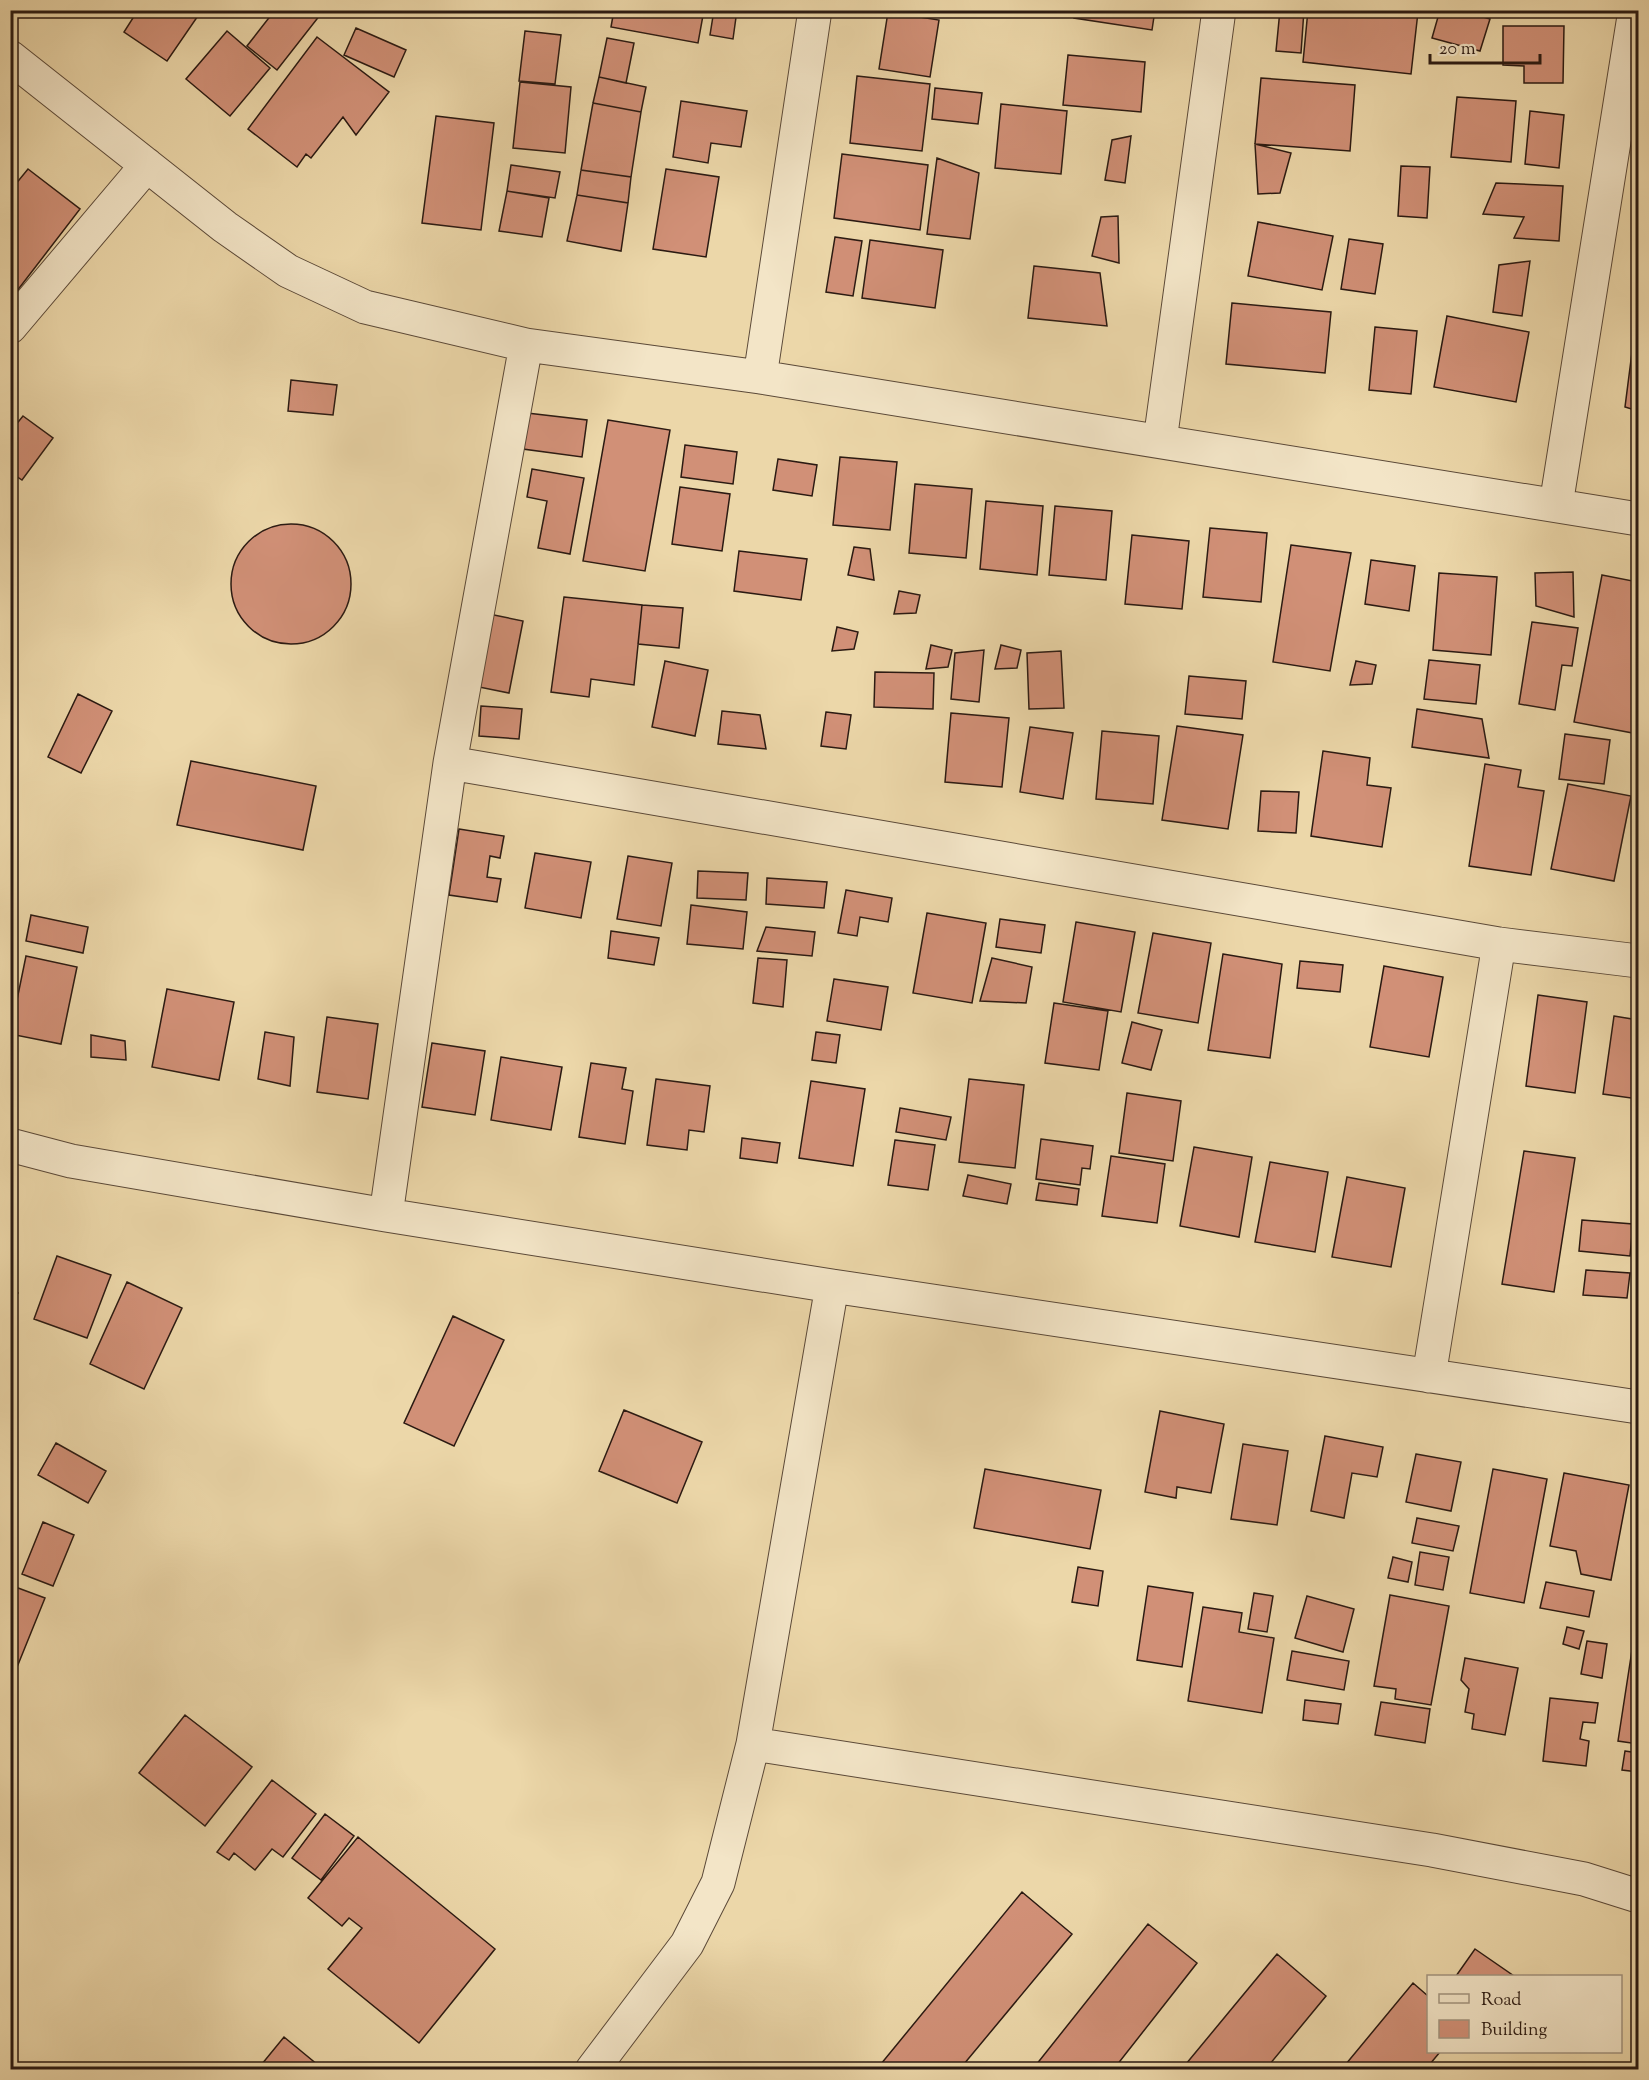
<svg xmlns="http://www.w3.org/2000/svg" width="1649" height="2080" font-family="'Sorts Mill Goudy',serif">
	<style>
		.building { fill: #d19077; stroke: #2b1a12; stroke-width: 1.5 }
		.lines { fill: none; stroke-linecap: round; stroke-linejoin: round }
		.minor-casing { stroke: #5b4938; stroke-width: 35 }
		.minor { stroke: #f3e5c7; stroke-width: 33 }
	</style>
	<rect width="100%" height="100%" fill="#ecd7a9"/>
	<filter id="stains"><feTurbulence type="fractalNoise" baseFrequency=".00333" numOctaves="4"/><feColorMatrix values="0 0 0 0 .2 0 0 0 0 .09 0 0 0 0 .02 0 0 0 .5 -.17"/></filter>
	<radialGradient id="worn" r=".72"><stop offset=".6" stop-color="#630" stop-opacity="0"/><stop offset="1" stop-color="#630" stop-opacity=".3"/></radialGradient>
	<!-- building -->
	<path class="building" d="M138,10H202L167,61L124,32Z
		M275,10H324L277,70L247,46Z
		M614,10H704L698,43L611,27Z
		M714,10H737L733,39L710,35Z
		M1075,10H1155L1152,30L1074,18Z
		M1280,10H1304L1301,53L1276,51Z
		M1308,10L1418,12L1411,74L1303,62Z
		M1440,10H1460L1490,19L1480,51L1432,38Z
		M888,12L939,20L930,77L879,69Z
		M1503,26H1564L1563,83H1524V66L1503,65Z
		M356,28L406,50L394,77L344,55Z
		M227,31L270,68L230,116L186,79Z
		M525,31L561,35L555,84L519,81Z
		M317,37L389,92L356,135L343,117L311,158L306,154L297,167L248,129Z
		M607,38L634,43L626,83L599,77Z
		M1068,55L1145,62L1141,112L1063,105Z
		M857,76L930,84L922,151L850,143Z
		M599,77L646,87L641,112L593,103Z
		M1261,78L1355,85L1350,151L1255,144Z
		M520,82L571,87L565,153L513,148Z
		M935,88L982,93L978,124L932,119Z
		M1457,97L1516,101L1511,162L1451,157Z
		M681,101L747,111L741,147L711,143L708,163L673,157Z
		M593,103L641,112L631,177L581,170Z
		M1001,104L1067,111L1061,174L995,168Z
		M1530,111L1564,115L1559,168L1525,164Z
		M436,116L494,123L481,230L422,223Z
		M1131,136L1125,183L1105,180L1112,140Z
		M1255,144L1291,153L1280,193L1258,194Z
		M842,154L928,165L920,230L834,218Z
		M937,158L979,173L970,239L927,234Z
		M511,165L560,172L555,198L507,191Z
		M1401,166L1430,167L1427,218L1398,216Z
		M28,169L80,209L10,300V191Z
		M666,169L719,177L706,257L653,249Z
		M581,170L631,177L628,203L577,195Z
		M1496,183L1563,186L1559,241L1514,238L1524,217L1483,214Z
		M507,191L549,198L542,237L499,231Z
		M577,195L628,203L621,251L567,241Z
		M1118,216L1119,263L1092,256L1101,217Z
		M1258,222L1333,236L1322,290L1248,276Z
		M835,237L862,241L853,296L826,292Z
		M1349,239L1383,244L1375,294L1341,289Z
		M870,240L943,250L935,308L862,298Z
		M1530,261L1522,316L1493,312L1499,265Z
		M1034,266L1100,273L1107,326L1028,318Z
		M1232,303L1331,312L1325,373L1226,364Z
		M1447,316L1529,332L1516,402L1434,387Z
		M1375,327L1417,331L1411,394L1369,390Z
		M1632,352L1638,353V411L1625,407Z
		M291,380L337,385L333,415L288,411Z
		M527,413L587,420L582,457L523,449Z
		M23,416L53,438L22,480L10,472V432Z
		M608,420L670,430L645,571L583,561Z
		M685,445L737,452L733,484L681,477Z
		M840,457L897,462L890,530L833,525Z
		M778,459L817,465L812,496L773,490Z
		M532,469L584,478L570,554L538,548L547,501L527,497Z
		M915,484L972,489L966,558L909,553Z
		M680,487L730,494L722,551L672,544Z
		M986,501L1043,506L1037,575L980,569Z
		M1055,506L1112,511L1106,580L1049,575Z
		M231 584a60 60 0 1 1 120 0a60 60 0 1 1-120 0Z
		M1210,528L1267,533L1261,602L1203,597Z
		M1132,535L1189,541L1182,609L1125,604Z
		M1291,545L1351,553L1330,671L1273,662Z
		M854,547L870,549L874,580L848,575Z
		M739,551L807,559L801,600L734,591Z
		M1371,560L1415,566L1409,611L1365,604Z
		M1573,572L1574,617L1536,606L1535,573Z
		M1439,573L1497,577L1491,655L1433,650Z
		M1602,575L1638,582V734L1574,722Z
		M899,591L920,595L916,613L894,614Z
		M564,597L642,605L634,685L591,679L589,697L551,692Z
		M642,605L683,608L679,648L638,644Z
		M489,614L523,621L509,693L474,686Z
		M1532,622L1578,628L1572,666L1562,665L1555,710L1519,704Z
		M837,627L858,632L854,649L832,651Z
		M931,645L952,650L948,667L926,669Z
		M1001,645L1021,650L1017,668L995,669Z
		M984,650L979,702L951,699L955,653Z
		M1061,651L1064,708L1029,709L1027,653Z
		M1429,660L1480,665L1476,704L1424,699Z
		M665,661L708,670L695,736L652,727Z
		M1356,661L1376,665L1372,684L1350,685Z
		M875,672L934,673L933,709L874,707Z
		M1189,676L1246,681L1242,719L1185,714Z
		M78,694L112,711L81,773L48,757Z
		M481,706L522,709L519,739L479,736Z
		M1417,709L1482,719L1489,758L1412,747Z
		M722,711L760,715L766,749L718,744Z
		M826,712L851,715L846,749L821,746Z
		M951,713L1009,718L1002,787L945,782Z
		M1177,726L1243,735L1228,829L1162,820Z
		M1030,727L1073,733L1063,799L1020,792Z
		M1102,731L1159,736L1153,804L1096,799Z
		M1565,734L1610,740L1604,784L1559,779Z
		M1323,751L1370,758L1367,785L1391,788L1382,847L1311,836Z
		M191,761L316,786L303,850L177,825Z
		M1485,764L1521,770L1518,787L1544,791L1531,875L1469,866Z
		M1568,784L1631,796L1614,881L1551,869Z
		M1261,791L1299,792L1296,833L1258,831Z
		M459,829L504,836L500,858L490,856L487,877L501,879L497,902L449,895Z
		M535,853L591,862L581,918L525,908Z
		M628,856L672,863L661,926L617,919Z
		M1638,867V893H1634Z
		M698,871L748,873L746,900L697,898Z
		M767,878L827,882L824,908L766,904Z
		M846,890L892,898L888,922L860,917L857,936L838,933Z
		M691,905L747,912L743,949L687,944Z
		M927,913L986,923L972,1003L913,993Z
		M31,915L88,927L83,953L26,941Z
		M1000,919L1045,925L1041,953L996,947Z
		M1076,922L1135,932L1121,1012L1063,1002Z
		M766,927L815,932L812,956L757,951Z
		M611,931L659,938L654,965L608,958Z
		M1153,933L1211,943L1198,1023L1138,1013Z
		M1223,954L1282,964L1270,1058L1208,1050Z
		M26,956L77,967L61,1044L10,1034Z
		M758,958L787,960L783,1007L753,1003Z
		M992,958L1032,967L1026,1003L980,1001Z
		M1300,961L1343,965L1340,992L1297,988Z
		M1384,966L1443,977L1429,1057L1370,1047Z
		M834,979L888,987L881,1030L827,1021Z
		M167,989L234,1002L219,1080L152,1067Z
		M1538,995L1587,1002L1575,1093L1526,1086Z
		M1054,1003L1108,1011L1099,1070L1045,1063Z
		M1614,1016L1638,1020V1099L1603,1094Z
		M327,1017L378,1024L368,1099L317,1092Z
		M1132,1022L1162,1030L1151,1070L1122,1063Z
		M265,1032L294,1037L290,1086L258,1079Z
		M816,1032L840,1035L836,1063L812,1060Z
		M91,1035L125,1041L126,1060L91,1057Z
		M432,1043L485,1051L475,1115L422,1107Z
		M501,1057L562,1067L551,1130L491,1120Z
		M591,1063L626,1068L622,1089L633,1091L625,1144L579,1137Z
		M656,1079L710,1086L704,1132L689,1130L687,1150L647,1145Z
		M969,1079L1024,1085L1015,1168L959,1162Z
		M811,1081L865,1089L853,1166L799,1158Z
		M1127,1093L1181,1101L1173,1161L1119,1153Z
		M900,1108L951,1117L946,1140L896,1132Z
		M742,1138L780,1143L777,1163L740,1158Z
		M1041,1139L1093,1146L1090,1169L1082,1168L1080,1185L1036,1179Z
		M895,1140L935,1145L928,1190L888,1185Z
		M1194,1147L1252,1157L1239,1237L1180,1226Z
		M1524,1151L1575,1158L1554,1292L1502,1284Z
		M1111,1156L1165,1164L1157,1223L1102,1216Z
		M1270,1162L1328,1172L1315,1252L1255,1242Z
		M968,1175L1011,1184L1007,1204L963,1196Z
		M1347,1177L1405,1188L1391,1267L1332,1257Z
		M1039,1183L1079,1189L1077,1205L1036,1200Z
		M1582,1220L1633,1224L1630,1256L1579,1251Z
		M57,1256L111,1275L87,1338L34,1319Z
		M1586,1270L1630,1273L1627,1298L1583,1295Z
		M127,1282L182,1308L144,1389L90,1364Z
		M10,1286L18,1293L10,1307Z
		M453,1316L504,1340L454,1446L404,1423Z
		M624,1410L702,1442L677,1503L599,1471Z
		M1160,1411L1224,1424L1211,1493L1177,1487L1176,1498L1145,1492Z
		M1325,1436L1383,1447L1377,1477L1352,1473L1344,1518L1311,1511Z
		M56,1443L106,1471L88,1503L38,1475Z
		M1243,1444L1288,1451L1277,1525L1231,1519Z
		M1416,1454L1461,1462L1451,1511L1406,1502Z
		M985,1469L1101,1490L1090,1549L974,1528Z
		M1493,1469L1547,1479L1524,1603L1470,1593Z
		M1564,1473L1629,1485L1611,1580L1581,1574L1576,1551L1550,1546Z
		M1417,1518L1459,1526L1453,1551L1412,1543Z
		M43,1522L74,1535L53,1586L22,1574Z
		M1420,1552L1449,1557L1443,1590L1415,1585Z
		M1393,1557L1412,1562L1408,1582L1388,1578Z
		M1078,1567L1103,1571L1098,1606L1072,1602Z
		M1546,1582L1594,1591L1589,1617L1540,1608Z
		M10,1585L45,1598L11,1682H10Z
		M1148,1586L1193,1593L1182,1667L1137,1660Z
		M1254,1593L1273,1596L1267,1632L1248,1629Z
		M1390,1595L1449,1606L1431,1705L1395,1699L1396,1689L1374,1686Z
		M1307,1596L1354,1609L1343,1652L1295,1638Z
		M1203,1607L1242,1613L1239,1632L1274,1638L1262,1713L1188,1701Z
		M1567,1627L1584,1631L1579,1649L1563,1644Z
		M1587,1641L1607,1644L1602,1678L1581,1674Z
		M1632,1650L1638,1651V1744L1618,1741Z
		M1292,1651L1349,1661L1344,1690L1287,1680Z
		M1465,1658L1518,1668L1505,1735L1472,1729L1474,1714L1465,1712L1469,1689L1461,1680Z
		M1550,1698L1598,1703L1595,1723L1583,1722L1580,1739L1589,1741L1586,1766L1543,1761Z
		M1305,1700L1341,1704L1338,1724L1303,1720Z
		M1381,1702L1430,1709L1425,1743L1375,1735Z
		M185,1715L252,1767L205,1826L139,1773Z
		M1625,1751L1638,1753V1772L1622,1770Z
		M272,1780L316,1814L283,1857L272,1849L255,1870L234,1853L229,1860L217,1852Z
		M325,1814L354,1836L321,1880L292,1858Z
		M358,1837L495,1949L419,2043L328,1969L362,1928L349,1918L342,1926L308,1898Z
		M1022,1892L1072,1934L959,2070H876Z
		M1148,1924L1197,1963L1113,2070H1032Z
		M1475,1949L1514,1976H1456Z
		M1277,1954L1326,1996L1265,2070H1181Z
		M1413,1983L1428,1996V2052H1440L1425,2070H1341Z
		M284,2037L324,2070H257Z"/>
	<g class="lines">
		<!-- minor casing -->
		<g class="minor-casing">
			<path id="minor" d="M10,57L225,227L288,271L365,307L526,345L760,377L1638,519
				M10,327L147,165
				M760,377L815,10
				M1160,441L1219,10
				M1556,505L1635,10
				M450,763L1499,944L1638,961
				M10,1145L71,1161L386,1215L832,1286L1638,1407
				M386,1215L450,763L526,345
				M1429,1376L1499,944
				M753,1744L1432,1850L1584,1879L1638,1896
				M592,2070L687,1944L718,1883L753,1744L832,1286"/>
		</g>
		<!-- minor -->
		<use href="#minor" class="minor"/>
	</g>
	<!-- margin -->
	<rect width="1649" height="2080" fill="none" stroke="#ecd7a9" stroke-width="36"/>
	<rect x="12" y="12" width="1625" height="2056" fill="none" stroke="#2b1a12" stroke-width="3"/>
	<rect x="18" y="18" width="1613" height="2044" fill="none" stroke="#2b1a12" stroke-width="1.5"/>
	<!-- legend -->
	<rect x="1427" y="1975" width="195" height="78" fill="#f3e5c7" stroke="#a3947f" stroke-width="1.5"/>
	<rect x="1439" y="1994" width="30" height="9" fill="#f3e5c7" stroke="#a3947f" stroke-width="1.5"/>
	<text x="1481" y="2005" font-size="18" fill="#2b1a12">Road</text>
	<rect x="1439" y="2020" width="30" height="18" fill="#d19077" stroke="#a3947f" stroke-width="1.5"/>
	<text x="1481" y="2035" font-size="18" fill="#2b1a12">Building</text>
	<!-- scale -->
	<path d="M1430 54v9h110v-9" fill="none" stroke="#2b1a12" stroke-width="3"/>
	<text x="1439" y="54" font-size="18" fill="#2b1a12" stroke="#f3e5c7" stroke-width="4.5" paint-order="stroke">20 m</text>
	<rect width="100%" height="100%" filter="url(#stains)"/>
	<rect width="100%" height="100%" fill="url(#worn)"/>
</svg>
